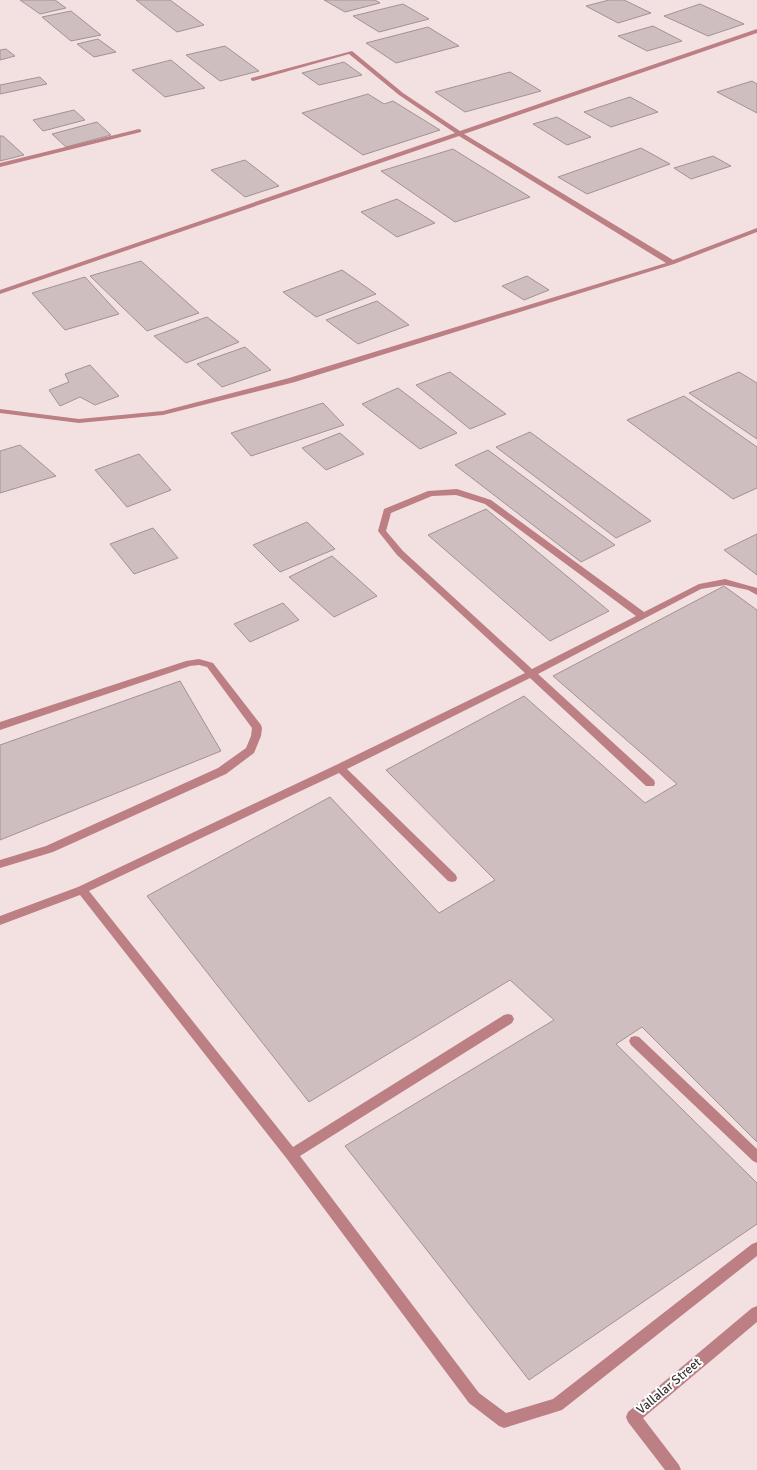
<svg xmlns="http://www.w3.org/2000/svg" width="757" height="1470" font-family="Signika,sans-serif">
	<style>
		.building { fill: #cfbebf; stroke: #a39293 }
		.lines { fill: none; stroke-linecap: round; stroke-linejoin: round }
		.minor { fill: #bc7f84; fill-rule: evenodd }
		.labels { text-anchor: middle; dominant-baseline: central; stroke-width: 4; stroke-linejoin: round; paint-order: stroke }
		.near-street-label { font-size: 13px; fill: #3e3737; stroke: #fff }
	</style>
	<rect width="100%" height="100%" fill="#f3e1e2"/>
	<!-- building -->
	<path class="building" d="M20,0H55L66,8L40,14Z
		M136,0H170L204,25L177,32Z
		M324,0H375L380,3L345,12Z
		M609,0H624L651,13L618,23L586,6Z
		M403,4L429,19L379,32L353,16Z
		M700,4L744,24L708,36L664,16Z
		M71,11L101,35L71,41L42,17Z
		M653,26L682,41L647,51L618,36Z
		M428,27L459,46L396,63L366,43Z
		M98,39L116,52L94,57L77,44Z
		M225,46L259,71L220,81L186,55Z
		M6,49L15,56L0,60V50Z
		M171,60L205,88L165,97L132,70Z
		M344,62L362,75L319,85L302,73Z
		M510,72L541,91L465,112L435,92Z
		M40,77L47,84L0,94V85Z
		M752,81L757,84V113L717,92Z
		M368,94L384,104L393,101L440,130L363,155L302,113Z
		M630,97L658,112L611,127L584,112Z
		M74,110L85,120L43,131L33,120Z
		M557,117L591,137L567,145L533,124Z
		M97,122L111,135L66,147L52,134Z
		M0,136H3L24,155L0,161Z
		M641,148L670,164L587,194L558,177Z
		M453,149L530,197L455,222L381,171Z
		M713,156L731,166L691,179L674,168Z
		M245,160L279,186L245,197L211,170Z
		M397,199L435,223L397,237L361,212Z
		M141,261L199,313L147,331L90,276Z
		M342,270L376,294L316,317L283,292Z
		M527,276L549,290L524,300L502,286Z
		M85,277L119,314L65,330L32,293Z
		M377,301L409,325L358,344L326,320Z
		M207,317L239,342L186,363L154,336Z
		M245,347L271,370L222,387L197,364Z
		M90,365L119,396L95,405L80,397L60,406L49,390L69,382L65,374Z
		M450,372L506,414L470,429L416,385Z
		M739,372L757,383V439L689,393Z
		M398,388L457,433L420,449L362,404Z
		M684,396L757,447V488L733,499L627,420Z
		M323,403L344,425L251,456L231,433Z
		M530,432L651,521L616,538L496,447Z
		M340,433L364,454L326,470L302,448Z
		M20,445L56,476L0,493V451Z
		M488,450L615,545L581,562L455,465Z
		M139,454L171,490L127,507L95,470Z
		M486,509L609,611L550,641L428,535Z
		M307,522L335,549L280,572L253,545Z
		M153,528L178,558L134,574L110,544Z
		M757,534V575L724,550Z
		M332,556L377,596L334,617L289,577Z
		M724,586L757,610V1142L642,1027L616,1044L757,1183V1224L529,1380L345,1146L554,1020L510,980L309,1102L147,896L330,797L439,913L495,880L386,770L524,696L645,803L677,784L553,676Z
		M283,603L299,620L250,642L234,624Z
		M180,681L221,751L0,840V745Z"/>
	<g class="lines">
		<!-- minor -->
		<path class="minor" d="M757,29V33L464,134L673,260L757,228V232L674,264L295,382L163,415L79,423L0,413V409L79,419L163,411L289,378L666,263L459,136L0,294V290L455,133L399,95L349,54L253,81L251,80V78L352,51L403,93L460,131Z
			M139,129L141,130V132L0,167V163Z
			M457,489L491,500L644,612L699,584L725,579L757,588V595L748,590L725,585L701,589L538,674L654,780L655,783L654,786H646L530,678L347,769L456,875L457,878L456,881L452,882L448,881L339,773L89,891L293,1147L504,1015L508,1014L512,1015L514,1019L512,1023L300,1156L479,1393L506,1413L553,1399L752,1244L757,1242V1256L562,1410L504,1428L499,1426L469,1403L287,1159L80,895L0,925V916L78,887L336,765L525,673L397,555L378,531L384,509L428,491ZM456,495L485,504L636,616L532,669L403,551L386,531L391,513L432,496Z
			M199,659L213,663L261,725L262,728L261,736L254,753L226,774L53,852L0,868V860L46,846L218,768L246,748L251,736L252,728L207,667L199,665L190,666L0,730V722L186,661Z
			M635,1036L639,1037L757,1149V1163L753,1161L631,1045L629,1041L631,1037Z
			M757,1306V1322L643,1418L679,1465L681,1470H665L628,1422L626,1417L628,1412L752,1308Z"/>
	</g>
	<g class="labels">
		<!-- near-street labels -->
		<g class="near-street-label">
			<text transform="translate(669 1386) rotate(-40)">Vallalar Street</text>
		</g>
	</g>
</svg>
